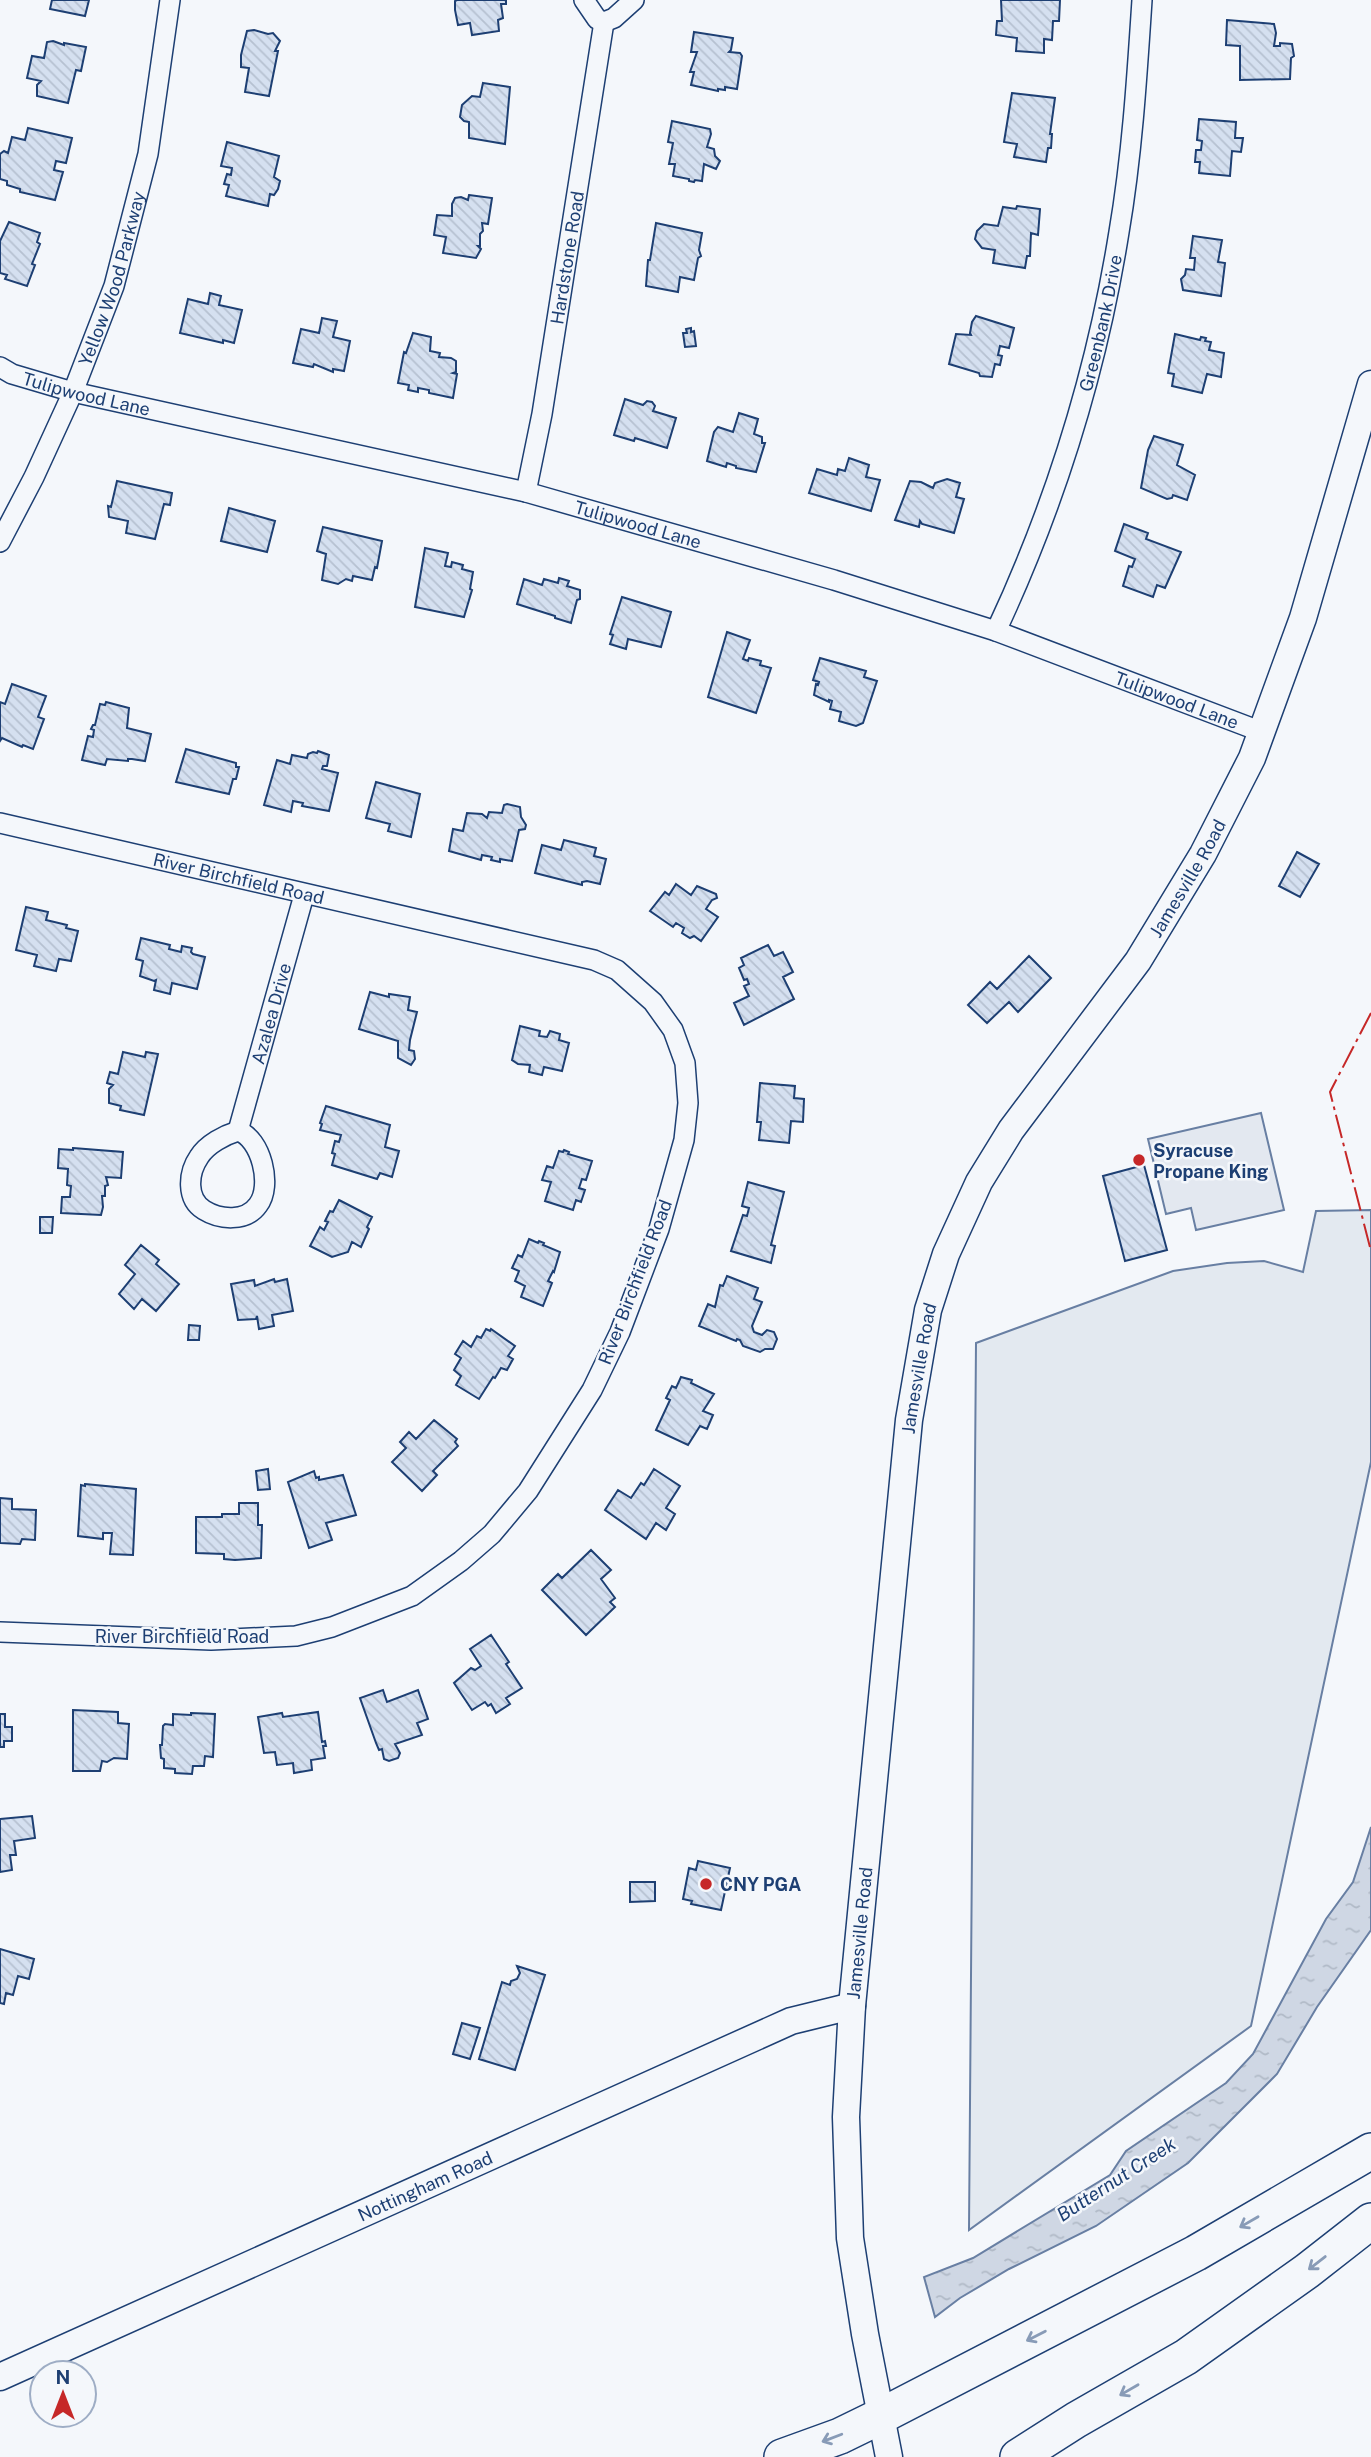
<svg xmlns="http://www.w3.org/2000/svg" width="1371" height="2457" font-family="'Public Sans',sans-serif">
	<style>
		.grass { fill: #e3e9f0; stroke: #687fa3; stroke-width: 2 }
		.parking { fill: #e3e8f0; stroke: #687fa3; stroke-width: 2 }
		.water { fill: url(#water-ripples); stroke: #687fa3; stroke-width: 2 }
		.building { fill: url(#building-back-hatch); stroke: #1d3f73; stroke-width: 2 }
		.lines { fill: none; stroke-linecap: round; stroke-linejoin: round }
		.street-casing { stroke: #1d3f73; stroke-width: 22 }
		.secondary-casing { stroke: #1d3f73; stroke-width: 29 }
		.highway-casing { stroke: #1d3f73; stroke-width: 38 }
		.street { stroke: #f4f7fb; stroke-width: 19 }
		.secondary { stroke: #f4f7fb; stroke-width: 26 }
		.highway { stroke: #f4f7fb; stroke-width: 35 }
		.power { stroke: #c62828; stroke-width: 2; stroke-dasharray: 24 5 3.5 5; stroke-linecap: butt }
		.oneway { stroke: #889bb7 }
		.poi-dot { fill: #c62828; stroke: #f4f7fb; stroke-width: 2.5 }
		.labels { text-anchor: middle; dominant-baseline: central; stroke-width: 5; stroke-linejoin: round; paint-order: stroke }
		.street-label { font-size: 18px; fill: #1d3f73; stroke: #f4f7fb }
		.poi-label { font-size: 18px; font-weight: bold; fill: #1d3f73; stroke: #f4f7fb; text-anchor: start }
		.water-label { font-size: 19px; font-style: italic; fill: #1d3f73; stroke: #f4f7fb }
	</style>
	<defs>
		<pattern id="water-ripples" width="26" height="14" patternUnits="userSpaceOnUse" patternTransform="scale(1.75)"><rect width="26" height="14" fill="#cfd7e4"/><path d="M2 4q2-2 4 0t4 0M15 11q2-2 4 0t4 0" fill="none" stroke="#b1bac7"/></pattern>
		<pattern id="building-back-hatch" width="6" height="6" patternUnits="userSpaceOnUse" patternTransform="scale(1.75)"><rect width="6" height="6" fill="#d5e0f0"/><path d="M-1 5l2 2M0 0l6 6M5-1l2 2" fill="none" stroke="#b6c1d1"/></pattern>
	</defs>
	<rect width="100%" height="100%" fill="#f4f7fb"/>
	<!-- grass -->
	<path class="grass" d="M1371,1210V1462L1251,2026L969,2230L976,1343L1173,1271L1227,1263L1264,1261L1303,1272L1316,1211Z"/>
	<!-- parking -->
	<path class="parking" d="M1261,1113L1284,1210L1196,1230L1191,1208L1166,1214L1148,1139Z"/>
	<!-- water -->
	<path class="water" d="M1371,1827V1930L1317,2007L1277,2074L1188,2163L1096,2226L1009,2269L960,2298L935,2317L924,2277L973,2258L1110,2175L1126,2151L1226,2083L1253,2054L1326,1919L1353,1882Z"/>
	<!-- building -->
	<path class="building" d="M52,0H89L85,16L50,9Z
		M506,0V4H501L503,18L498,20L499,31L472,35L470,23L458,25L455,10V1L457,0Z
		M1001,0H1060L1059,21H1053L1052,40L1044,39V53L1016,51L1017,38L996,35L997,21H1002Z
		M1227,20L1274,24L1276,33L1274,46H1280V43L1292,44L1294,56L1291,58L1290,79L1240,80V46L1226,45Z
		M254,30L268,34L273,33L280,41L275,51H278L269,96L245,92L249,68L241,67V55L247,31Z
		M694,32L733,38L731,50L729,52L740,53L742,56L737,89L725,87V90L718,89V91L691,85L694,72H690L697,52H691Z
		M53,41L64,45V43L86,47L81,71L76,70L68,103L37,96V85L41,81L27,78L32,56L44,58L47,42Z
		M483,83L510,87L505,144L469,138V122L464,121L460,117L462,105L472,96L480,97Z
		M1012,93L1055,98L1050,134H1052L1051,148H1048L1046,162L1014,157L1017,144L1004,142Z
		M1199,119L1236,122L1235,138H1243L1241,152L1232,151L1230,176L1199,173L1200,162H1195L1196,150H1201L1202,141L1197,140Z
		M672,121L710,129L711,134L707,147L714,149L715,156L720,161L716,169L704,164L702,181L695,180L694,182L689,181V179L673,176L675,164H669L673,143L668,142Z
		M28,128L72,138L66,163L56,161L54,170L63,172L55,200L20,192V189L7,185V181L0,179V154L4,151L8,153L12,137L25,140Z
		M227,142L279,156L274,177L280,181L278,189L274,195L270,194L268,206L226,196L229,185L224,184L227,174L231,175L232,168L221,166Z
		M469,195L492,198L488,224L482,223L483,231L480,234V246H478L481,249L476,258L443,253L446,237L434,235L437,215L452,216V204L455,198L461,197L468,200Z
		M1017,206L1040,209L1038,235L1031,233L1030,256H1027L1025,268L993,263L995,250L982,248L975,239L977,231L984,224L998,226L1003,207L1016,209Z
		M9,222L40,233L37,242L40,244L32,264L35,265L27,286L5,279L7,275L0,273V241Z
		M656,223L702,233L699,250L701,256L698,258L694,280L680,277L678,292L646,286L648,260H650Z
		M1193,236L1222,240L1218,262L1225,263L1221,296L1183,290L1181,279L1185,275L1186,269L1194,270L1195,258H1190Z
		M210,293L221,296L219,305L242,310L234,343L223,340V343L180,333L188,299L208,304Z
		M976,316L1014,328L1009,348L1000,346L998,355L1002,356L1000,365L995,364L992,377L980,376L979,373L949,364L956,334L971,335L970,333L972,322Z
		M322,318L337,321L333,337L350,341L344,371L333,369V372L314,364L313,367L293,363L301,329L319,333Z
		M691,328V332L694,331L696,346L685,347L683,333H687L686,329Z
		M413,333L431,337L430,351L440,353L439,357L451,358L456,361V372L453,373L457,374L453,398L429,393V390L418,388V392L408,390L409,385L398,383L404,352L406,353Z
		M1175,334L1200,340L1201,337L1206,338L1205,341L1211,342L1209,350L1224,353L1221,377L1207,374L1202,393L1172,386L1174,374L1168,373Z
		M625,399L643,405L647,401L652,402L655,406L653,411L676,418L667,448L635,438L634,441L614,435Z
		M739,413L758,419L754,434L762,437V443H765L756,472L736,468V466L727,463L726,467L707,461L714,432L718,427L733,432Z
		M1154,436L1183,445L1177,465L1195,475L1187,500L1173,495L1172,498L1167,499L1141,488L1148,450Z
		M849,458L869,465L866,477L880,480L871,511L809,493L817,469L837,475L838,469L845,471Z
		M947,479L960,483L956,497L964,499L954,533L922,524L920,521L919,527L895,520L910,481L921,482L933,488L935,483Z
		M117,481L172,493L170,505L164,504L155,539L126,533L128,521L109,517L108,506L111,507Z
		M229,508L275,521L267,552L221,541Z
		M1124,524L1148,533L1146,539L1181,552L1165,588L1157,585L1153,597L1123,586L1129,566L1132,567L1135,559L1115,551Z
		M323,527L382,541L377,568L375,567L372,580L353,576L352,581L346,579L338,584L322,580L326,554L317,551Z
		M425,548L448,553L445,566L451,567L452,562L463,565L462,569L473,572L470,589L472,590L464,617L415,607Z
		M559,578L569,581L567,586L580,590V599L577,600L571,623L555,618V616L517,604L524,579L542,585L544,579L558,583Z
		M622,597L671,612L661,647L628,639L626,649L610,644L613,635L610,634Z
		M727,632L750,640L743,659L748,661L749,658L761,661L760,665L771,668L756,713L708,697Z
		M820,658L866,671L864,677L877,681L863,723L856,726L839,721L841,712L830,709L832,701L829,700V702L814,695L816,684L818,685L819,682L813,680Z
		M12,684L46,696L38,717L44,719L33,749L23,745L22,747L2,738L0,741V702L5,704Z
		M106,702L129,708L127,728L151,734L145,761L132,759H128V761L107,759L105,765L82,760L88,736L93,737L94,730L91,729L93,725H95L100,704L105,705Z
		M186,749L236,763V767H239L236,779H233L229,794L176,782Z
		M318,751L329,755L327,766H323L322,769L338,773L329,811L302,806L303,803L293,801L291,812L264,805L277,760L290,764L292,755L307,758L308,754L313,752L317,753Z
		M376,782L420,794L411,837L388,831L390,824L366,818Z
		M507,804L520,807L521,817L526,825L525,829L519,830L512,861L500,859V862L491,860L492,857L482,855L481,860L449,851L453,829L463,831L467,813L482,814L487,818L489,812L502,813L504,805Z
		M564,840L596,848L594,856L606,859L600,884L587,881L582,882V885L535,873L542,845L561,850Z
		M1297,852L1319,864L1300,897L1279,886Z
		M676,884L691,895L697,886L716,894L717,898L712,900L706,909L718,917L701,941L694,936L690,938L682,933L684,928L676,923L673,927L650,911L665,892L669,895Z
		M26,907L48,912L46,920L67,925L66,928L78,931L71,961L59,959L56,971L34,966L37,955L16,950Z
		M141,938L170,945L169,949L181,952L182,946L192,948L191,952L193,954L205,957L197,989L172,983L170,994L154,990L156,980L154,981L140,976L143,961L136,959Z
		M768,945L774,956L783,952L793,972L783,977L794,999L744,1025L734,1003L749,996L744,986L749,984L747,979L744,980L739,968L744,965L741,958Z
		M1029,956L1051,978L1018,1012L1009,1002L987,1023L968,1005L990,982L997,989Z
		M370,992L389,997V994L410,997L408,1010L417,1012L410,1040L409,1050L414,1051L415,1059L411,1065L398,1058V1041L359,1029Z
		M520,1026L540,1031L539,1036L547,1037L550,1031L560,1034L559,1040L569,1043L562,1071L544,1067L542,1075L529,1072L530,1065L518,1064L512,1060Z
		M123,1052L145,1057L146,1052L158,1054L144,1115L120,1110L121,1106L109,1103V1089L113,1085L107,1083L110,1072L118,1074Z
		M760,1083L795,1086L794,1098L804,1099L803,1122L791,1121L789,1143L759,1140L761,1122H757Z
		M326,1106L390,1125L385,1147L399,1151L392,1177L380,1173L377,1179L332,1165L335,1154L332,1153L335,1141L339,1142L341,1135L320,1130L322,1124L320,1123Z
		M73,1148L123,1152L121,1178L106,1177L108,1185L105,1186V1196H102L103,1207L101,1215L61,1213L62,1197H70L71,1186L67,1185L68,1169L58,1168L59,1149L73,1150Z
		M564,1150L569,1152L568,1154L592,1161L586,1180L582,1179L579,1188L585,1190L581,1202L576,1200L573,1210L545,1201L551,1182L542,1180L547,1166L553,1168L559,1151L563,1152Z
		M1144,1165L1167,1250L1125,1261L1103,1176Z
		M748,1182L784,1192L771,1245L775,1246L771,1263L731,1251L743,1215L747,1216L749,1208L742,1206Z
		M339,1200L372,1217L367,1227L369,1229L361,1247L352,1242L348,1252L332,1257L310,1246L320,1227L324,1230L328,1222L325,1221L330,1211L333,1212Z
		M40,1217H53L52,1233H40Z
		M529,1239L538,1243L539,1241L544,1243L543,1245L560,1252L554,1272L553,1271L548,1281L552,1283L543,1306L521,1297L525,1286L515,1281L519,1271L512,1268L518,1255L522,1257Z
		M141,1245L159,1260L156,1264L179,1284L156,1311L142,1299L134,1309L119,1294L135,1274L125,1265Z
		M727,1276L758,1288L754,1299L762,1302L752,1326L754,1332L762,1335L767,1330L774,1332L777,1339L773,1349H765L760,1352L743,1346L740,1340L737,1339L736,1341L699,1326L708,1304L715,1307L720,1285L723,1286Z
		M274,1279L275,1282L287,1279L293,1311L272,1315L274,1326L259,1329L257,1316L256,1319L238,1320L231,1284L254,1280L255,1286Z
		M189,1325L200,1326L199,1340H188Z
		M486,1329L490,1331L491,1329L515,1346L508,1356L513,1359L507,1370L501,1368L495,1378L493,1377L479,1399L456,1385L461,1376L454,1370L461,1358L455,1354L463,1341L471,1347L477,1336L481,1338Z
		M681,1377L692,1380L691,1383L714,1394L703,1411L713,1415L707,1429L700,1426L688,1445L656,1430L670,1400L666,1398L672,1386L676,1388Z
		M434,1420L457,1439L455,1442L458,1446L433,1471L437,1475L422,1491L392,1462L406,1448L400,1442L409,1432L416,1439Z
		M268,1469L270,1489L258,1490L256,1471Z
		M654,1469L680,1486L666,1508L675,1514L666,1530L656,1523L646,1539L605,1510L618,1490L631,1498L641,1483L644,1485Z
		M314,1471L316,1478L319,1477V1480L343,1475L356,1515L326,1523L332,1540L309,1548L288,1482Z
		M85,1484L136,1489L133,1555L110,1554L112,1533H103V1539L78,1536L81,1485L85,1486Z
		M0,1498L12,1499V1509L36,1510L35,1540L22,1539L20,1544L0,1543Z
		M239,1503H258V1525H262L261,1558L235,1560L224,1559V1554L196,1553V1517H222V1514H239Z
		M591,1550L611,1570L601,1579L615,1598L610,1602L615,1607L586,1635L542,1590L558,1574L562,1578Z
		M491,1635L509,1662L506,1664L522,1688L506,1698L510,1704L496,1713L491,1704L488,1706L485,1702L472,1710L454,1683L471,1668L475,1670L481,1666L470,1649Z
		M383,1690L387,1702L418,1690L428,1719L417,1723L422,1735L395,1744L400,1753L398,1758L389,1761L384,1759L382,1749L379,1750L376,1743L360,1698Z
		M73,1710L118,1712V1723L129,1724L127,1759L114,1758L107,1762L102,1761L100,1771H73Z
		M318,1712L322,1742L325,1741L326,1746H323L325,1758L311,1760L312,1770L294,1773L293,1763L277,1765L275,1752L264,1753L258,1717L282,1713L283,1717Z
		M191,1713L215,1714L213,1757L205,1756L204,1766H193L192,1774L175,1773V1769L164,1768V1759L161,1758L160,1745H162L163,1726L165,1724L173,1725V1714L191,1715Z
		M0,1714H5V1727H12V1741H4V1747H0Z
		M32,1816L35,1838L14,1841L16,1855H10L12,1870L0,1872V1819Z
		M698,1861L730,1868L721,1910L691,1904L692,1901L683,1899L689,1868L696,1870Z
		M630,1882H655V1901L630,1902Z
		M0,1949L34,1959L29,1979L18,1976L13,1995L6,1993L4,2004L0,2003Z
		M517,1966L545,1975L515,2070L479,2059L502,1982L510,1985L511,1981L517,1979L520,1973Z
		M462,2023L480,2028L470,2059L453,2054Z"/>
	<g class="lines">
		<!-- street casing -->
		<g class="street-casing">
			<g id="street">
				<path d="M584,0L597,19L604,22L614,18L634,0"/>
				<path id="s1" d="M0,367L12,374L73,392L526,492L834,580L996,631L1262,732"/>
				<path id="s2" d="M526,492L542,414L604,22"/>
				<path id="s3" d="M0,542L34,477L73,392L114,286L148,154L170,0"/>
				<path id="s4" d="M996,631C1055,505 1097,370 1119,232C1132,156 1137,77 1142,0"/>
				<path id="s5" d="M0,823L594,960L617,970L653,1002L673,1030L685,1063L688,1103L684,1140L659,1229L620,1332L592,1390L528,1491L492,1534L461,1561L412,1596L332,1627L296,1636L211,1640L0,1632"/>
				<path d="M238,1131C261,1138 273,1186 258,1205C246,1222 220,1220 204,1210C186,1199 188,1173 199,1157C207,1144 225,1135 238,1131Z"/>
				<path id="s6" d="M238,1131L304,895"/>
			</g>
		</g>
		<!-- secondary casing -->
		<g class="secondary-casing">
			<g id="secondary">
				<path id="s7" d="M0,2377L791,2021L852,2006"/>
				<path id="s8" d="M889,2457L865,2334L850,2238L846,2117L852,2006L909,1420L928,1310L946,1254L979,1182L1011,1130L1138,961L1203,854L1252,758L1303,618L1371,384"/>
			</g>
		</g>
		<!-- highway casing -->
		<g class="highway-casing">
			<path id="highway" d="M782,2457L840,2436L881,2416L1196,2253L1371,2151
				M1018,2457L1076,2420L1186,2357L1307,2271L1371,2221"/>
		</g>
		<!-- street -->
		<use href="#street" class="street"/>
		<!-- secondary -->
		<use href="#secondary" class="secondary"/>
		<!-- highway -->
		<use href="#highway" class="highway"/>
		<!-- power -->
		<path class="power" d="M1371,1013L1330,1092L1371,1251"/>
	</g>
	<!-- one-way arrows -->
	<defs><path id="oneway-shaft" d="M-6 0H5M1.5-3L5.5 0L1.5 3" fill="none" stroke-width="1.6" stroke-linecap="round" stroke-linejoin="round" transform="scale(1.75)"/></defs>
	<g class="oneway">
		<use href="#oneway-shaft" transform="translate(1249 2222) rotate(150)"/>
		<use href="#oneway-shaft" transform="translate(1317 2263) rotate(142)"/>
		<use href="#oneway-shaft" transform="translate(1036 2336) rotate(153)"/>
		<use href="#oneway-shaft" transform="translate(1129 2390) rotate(150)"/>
		<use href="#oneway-shaft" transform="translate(832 2438) rotate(159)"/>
	</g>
	<!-- markers -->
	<g class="poi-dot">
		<circle cx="1139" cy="1160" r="7"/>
		<circle cx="706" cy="1884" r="7"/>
	</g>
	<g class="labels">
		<!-- street labels -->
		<g class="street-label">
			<text stroke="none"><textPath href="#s2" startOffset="238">Hardstone Road</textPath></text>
			<text stroke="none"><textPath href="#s3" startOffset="287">Yellow Wood Parkway</textPath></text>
			<text stroke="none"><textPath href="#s4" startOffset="326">Greenbank Drive</textPath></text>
			<text stroke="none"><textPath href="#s1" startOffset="91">Tulipwood Lane</textPath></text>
			<text stroke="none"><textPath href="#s1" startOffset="658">Tulipwood Lane</textPath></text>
			<text stroke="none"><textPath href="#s1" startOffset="1225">Tulipwood Lane</textPath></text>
			<text stroke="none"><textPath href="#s8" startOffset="1662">Jamesville Road</textPath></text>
			<text stroke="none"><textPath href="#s5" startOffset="245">River Birchfield Road</textPath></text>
			<text stroke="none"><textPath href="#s6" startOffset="122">Azalea Drive</textPath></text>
			<text transform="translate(635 1282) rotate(-69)">River Birchfield Road</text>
			<text stroke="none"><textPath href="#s8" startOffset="1096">Jamesville Road</textPath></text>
			<text x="182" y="1636">River Birchfield Road</text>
			<text stroke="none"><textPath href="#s8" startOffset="528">Jamesville Road</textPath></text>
			<text stroke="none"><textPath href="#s7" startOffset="466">Nottingham Road</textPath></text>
		</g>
		<!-- poi labels -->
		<g class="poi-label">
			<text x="1153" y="1150">Syracuse<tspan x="1153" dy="21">Propane King</tspan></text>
			<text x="720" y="1884">CNY PGA</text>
		</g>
		<!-- water labels -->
		<g class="water-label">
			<text transform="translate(1116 2179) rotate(-33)">Butternut Creek</text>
		</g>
	</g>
	<!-- north arrow -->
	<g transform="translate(63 2394)"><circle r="33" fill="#f4f7fb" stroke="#9eadc5" stroke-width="2"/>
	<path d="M0-5L12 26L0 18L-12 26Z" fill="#c62828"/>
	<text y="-10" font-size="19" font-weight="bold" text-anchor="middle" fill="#1d3f73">N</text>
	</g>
</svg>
